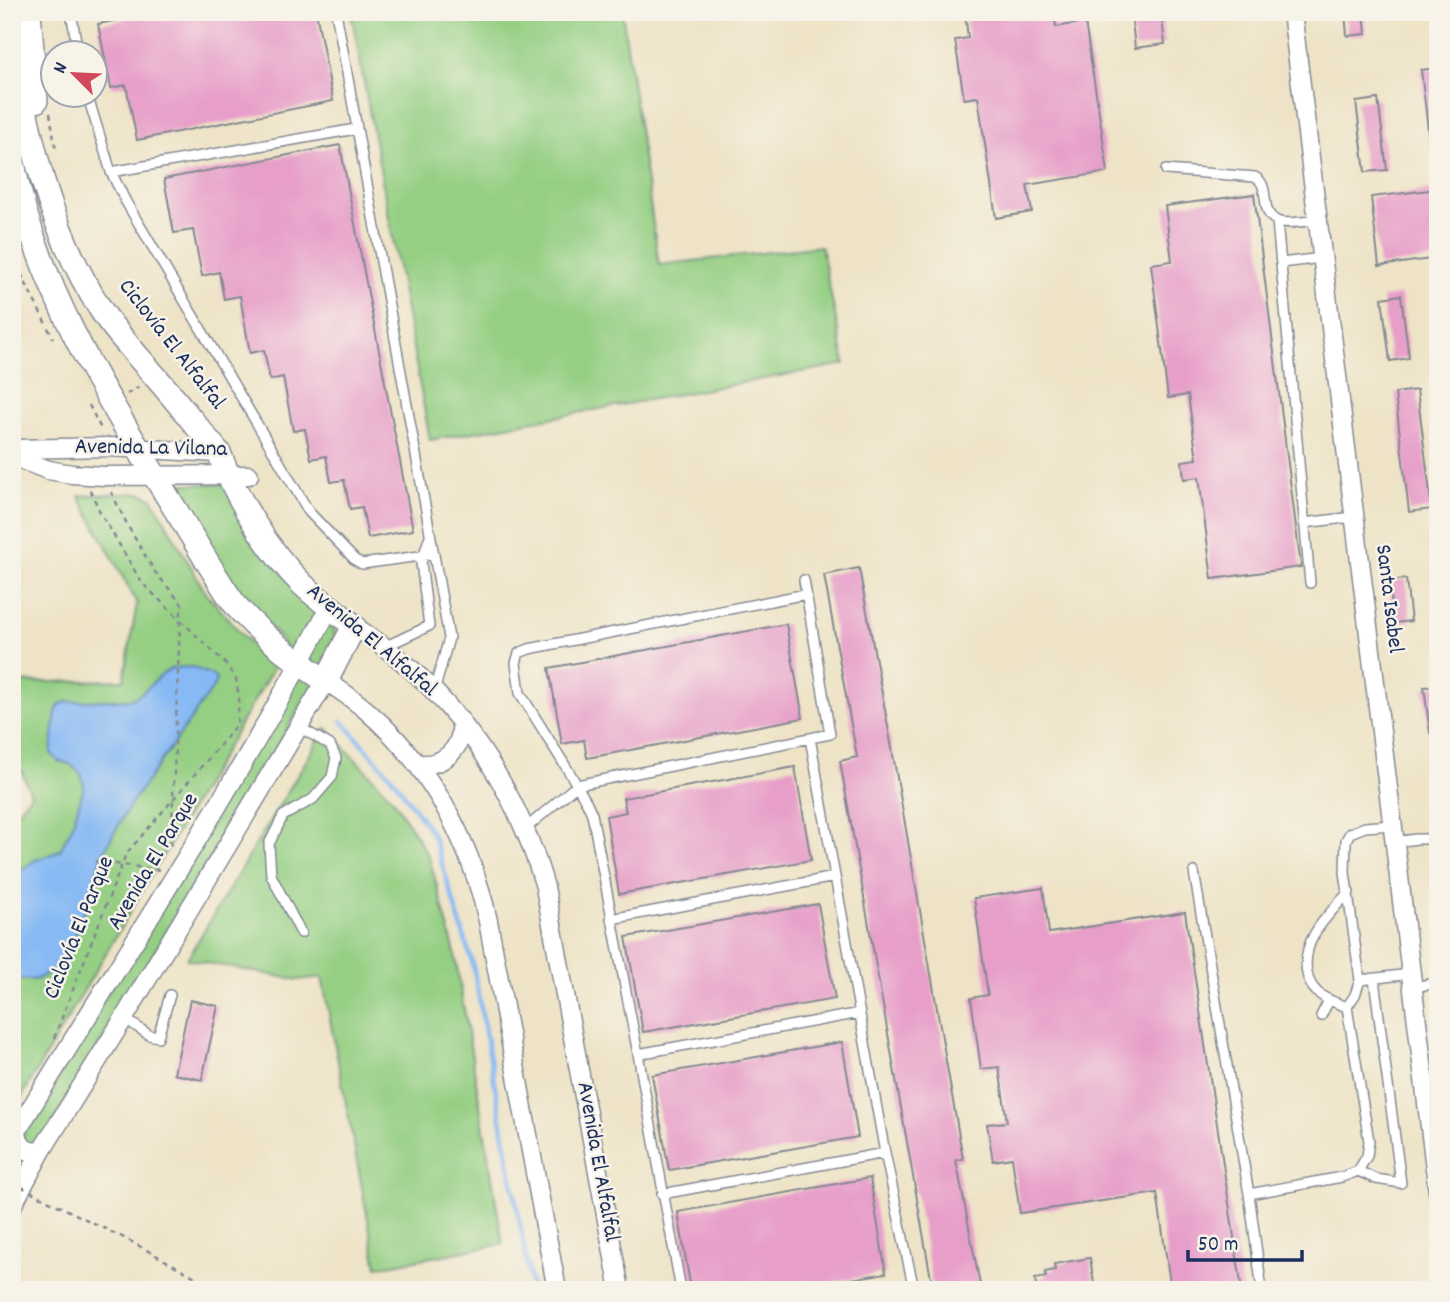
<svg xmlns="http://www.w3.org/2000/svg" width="1450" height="1302" font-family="Dekko,sans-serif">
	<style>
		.green { fill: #94cf83; stroke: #587f70; stroke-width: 2 }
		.water { fill: #87baf4; stroke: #5174a9; stroke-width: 2 }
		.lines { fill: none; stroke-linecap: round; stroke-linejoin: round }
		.stream { stroke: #87baf4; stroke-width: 4.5 }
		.building { fill: #e79fc9 }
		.service-casing { stroke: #848992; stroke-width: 12 }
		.minor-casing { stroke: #848992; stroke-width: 21 }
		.tertiary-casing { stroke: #848992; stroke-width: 26 }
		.path { stroke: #848992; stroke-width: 2.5; stroke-dasharray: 5 5; stroke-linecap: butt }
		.service { stroke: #fff; stroke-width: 9 }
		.minor { stroke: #fff; stroke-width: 18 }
		.tertiary { stroke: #fff; stroke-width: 23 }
		.path-bridge { stroke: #848992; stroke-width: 2.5; stroke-dasharray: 5 5; stroke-linecap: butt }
		.labels { text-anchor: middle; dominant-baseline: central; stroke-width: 5; stroke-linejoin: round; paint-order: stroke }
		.street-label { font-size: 23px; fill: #1b2f5e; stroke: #f7f3e8 }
	</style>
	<rect width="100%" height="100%" fill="#f7f3e8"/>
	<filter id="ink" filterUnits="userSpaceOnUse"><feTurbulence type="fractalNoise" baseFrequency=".0143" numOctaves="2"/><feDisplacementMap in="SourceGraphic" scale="14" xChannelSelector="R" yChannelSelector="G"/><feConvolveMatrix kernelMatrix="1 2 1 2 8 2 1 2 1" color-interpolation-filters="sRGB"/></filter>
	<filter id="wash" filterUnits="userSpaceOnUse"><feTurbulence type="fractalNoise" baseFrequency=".00686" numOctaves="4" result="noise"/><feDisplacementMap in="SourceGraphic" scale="28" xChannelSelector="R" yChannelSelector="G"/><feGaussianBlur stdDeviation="1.57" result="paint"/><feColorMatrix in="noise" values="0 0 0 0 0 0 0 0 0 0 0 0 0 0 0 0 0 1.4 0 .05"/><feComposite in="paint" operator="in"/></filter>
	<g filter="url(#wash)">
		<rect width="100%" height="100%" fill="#eee3c6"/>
		<!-- green -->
		<path class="green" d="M351,12H622L659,265L821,246L845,364L430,440Z
			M173,484H224L330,621L335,632L333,645L323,669L12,1191V1154L298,671L279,637L240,593L223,570Z
			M141,493L152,498L205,592L243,636L274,667L12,1113V818L31,794L21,770L12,764V683L124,680L137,603L79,496Z
			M326,728L393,799L429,857L454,949L503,1244L377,1267L322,977L298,980L187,959Z"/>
		<!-- water -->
		<path class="water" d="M192,667L214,676L216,680L214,686L132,802L116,829L104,852L70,952L61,967L46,975L34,980L12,979V883L22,870L35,860L48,856L60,850L72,827L84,787L81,774L70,764L58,761L51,753L56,712L59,705L65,702L132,699L142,693L164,673L172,668Z"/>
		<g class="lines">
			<!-- stream -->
			<path class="stream" d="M342,721L395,781L433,835L473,965L532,1290"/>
		</g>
		<g id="blocks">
			<!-- building -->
			<path class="building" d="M159,12H316L333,101L137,140L126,85L111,88L98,24Z
				M965,12H1054L1056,27L1085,22L1108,172L1027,185L1032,212L996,218L978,97L964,99L955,40L968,38Z
				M1131,12H1161L1165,44L1135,48Z
				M1345,12H1364L1366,34L1347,36Z
				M1438,68V146H1430L1421,70Z
				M1378,99L1387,170L1365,172L1356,102Z
				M340,145L413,530L368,538L362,507L350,509L344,480L331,482L326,456L311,459L305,429L293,431L283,377L270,380L264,350L250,353L240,296L224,299L219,272L202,276L193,230L174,233L164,179Z
				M1438,189V258L1379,266L1371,197Z
				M1254,194L1301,567L1212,579L1199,477L1184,479L1182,461L1197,459L1188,395L1168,398L1151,264L1172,261L1165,206Z
				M1401,295L1409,358L1390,361L1382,298Z
				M1417,390L1432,509L1409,512L1395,393Z
				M859,568L891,743L963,1159L956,1160L981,1290H933L840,761L857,757L824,575Z
				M1406,579L1411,621L1394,623L1389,581Z
				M786,624L803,718L587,758L584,740L562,744L549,668Z
				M1438,686V732L1430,733L1424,687Z
				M795,767L811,860L619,894L606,816L626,812L623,798Z
				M1043,888L1049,933L1185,912L1242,1290H1171L1157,1193L1020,1213L1012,1158L993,1161L987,1124L1007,1122L999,1067L981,1069L971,998L988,995L974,898Z
				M818,904L835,999L643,1032L626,937Z
				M190,1000L218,1006L202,1080L174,1074Z
				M842,1042L858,1137L669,1170L652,1075Z
				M870,1178L886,1273L789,1290H691L678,1212Z
				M1090,1258L1095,1290H1037L1035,1279L1046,1277L1045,1272L1055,1270L1054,1264Z"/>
		</g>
	</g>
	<g filter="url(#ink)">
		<use href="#blocks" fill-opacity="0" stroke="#848992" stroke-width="2"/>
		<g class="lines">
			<!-- service casing -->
			<g class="service-casing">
				<path id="service" d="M71,12L78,52
					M336,12L449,638L434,692
					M87,94L111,172L126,202L309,512L355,560L362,564L434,554
					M1166,170L1255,177C1272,186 1258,212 1277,221C1286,225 1307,221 1317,220
					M111,172L356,129
					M1277,221L1310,583
					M1281,263L1322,258
					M1304,523L1354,517
					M384,647L429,626L421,563L430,536
					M299,727L330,745L336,758L332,777L313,799L283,816L269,844L271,875L301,933
					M810,738L885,1153L914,1290
					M525,829L577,785L830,734L804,580
					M1394,842L1417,839H1438
					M1194,872L1249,1194L1262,1290
					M611,919L835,877
					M1360,980L1410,974
					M1412,987L1438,983
					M1347,1007C1337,1003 1325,1000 1317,992C1302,978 1304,952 1314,935C1320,922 1339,903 1349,892
					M1321,1016L1329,1000
					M124,1018L149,1035L158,1037L170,995
					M638,1054L860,1013
					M1358,1171L1376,1179L1401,1183L1374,979
					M662,1194L885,1153
					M1249,1194L1342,1177L1358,1171L1367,1156L1369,1141L1347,1007L1355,995L1360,980L1345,872L1346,840L1350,833L1365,827L1392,825
					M681,1290L638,1054L592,814L587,803L571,775L520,693L516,663L519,653L529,649L806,594
					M897,1290L914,1287"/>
			</g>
			<!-- minor casing -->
			<g class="minor-casing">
				<path id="minor" d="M1292,12L1438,1192
					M12,449L109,447L219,453
					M12,456L48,470L72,474L104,476L249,475
					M354,626C369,636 384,646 397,657C469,716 520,799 545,887L620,1290
					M417,764C443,767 464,749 461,721
					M17,1131C18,1146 27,1155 42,1150
					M12,1139C119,962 235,790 330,606
					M12,1206L42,1150L124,1018L326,681C340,690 353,699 366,710C429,764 470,839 488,921L557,1290"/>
			</g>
			<!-- tertiary casing -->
			<g class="tertiary-casing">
				<path id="tertiary" d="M29,12L36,101
					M12,41C28,136 49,231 103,313C118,335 136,354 154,375C176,400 197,427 219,453C237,499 267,550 303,585C319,600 337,612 354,626L326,681C293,660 263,636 237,607C226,593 217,577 208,563C196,543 184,523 172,504C106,396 36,285 12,159"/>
			</g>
			<!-- path -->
			<path class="path" d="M50,113L56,151
				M12,242L19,258
				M12,256L53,338
				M127,394L139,387
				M89,405L102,431
				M111,492L130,530L155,572L182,604L180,621L171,849
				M95,861L159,870
				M54,1038L126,854L227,737L237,723L239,698L236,679L224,662L142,583L100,512L90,490
				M57,1205L132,1242L219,1290"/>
			<!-- service -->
			<use href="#service" class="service"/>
			<!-- minor -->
			<use href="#minor" class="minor"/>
			<!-- tertiary -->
			<use href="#tertiary" class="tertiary"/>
			<!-- path-bridge -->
			<path class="path-bridge" d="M12,1182L57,1205"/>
		</g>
	</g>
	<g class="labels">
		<!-- street labels -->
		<g class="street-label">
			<text transform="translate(171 345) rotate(52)">Ciclovía El Alfalfal</text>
			<text transform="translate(151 449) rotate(1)">Avenida La Vilana</text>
			<text transform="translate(1388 599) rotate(83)">Santa Isabel</text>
			<text transform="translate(371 641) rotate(40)">Avenida El Alfalfal</text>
			<text transform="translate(154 862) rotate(-59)">Avenida El Parque</text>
			<text transform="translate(80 928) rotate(-68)">Ciclovía El Parque</text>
			<text transform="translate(597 1162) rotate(80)">Avenida El Alfalfal</text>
		</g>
	</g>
	<!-- margin -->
	<rect width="1450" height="1302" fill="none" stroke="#f7f3e8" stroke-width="42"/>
	<!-- north arrow -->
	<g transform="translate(74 74) rotate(294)"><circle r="33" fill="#f7f3e8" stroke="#9fa5b1" stroke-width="2"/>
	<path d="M0-5L12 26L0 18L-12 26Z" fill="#d1495b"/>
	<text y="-10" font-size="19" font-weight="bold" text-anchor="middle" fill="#1b2f5e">N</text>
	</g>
	<!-- scale -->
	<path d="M1188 1250v10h114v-10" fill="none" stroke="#1b2f5e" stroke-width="3.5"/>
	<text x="1198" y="1250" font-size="21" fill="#1b2f5e" stroke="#f7f3e8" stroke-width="5" paint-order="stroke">50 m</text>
</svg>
